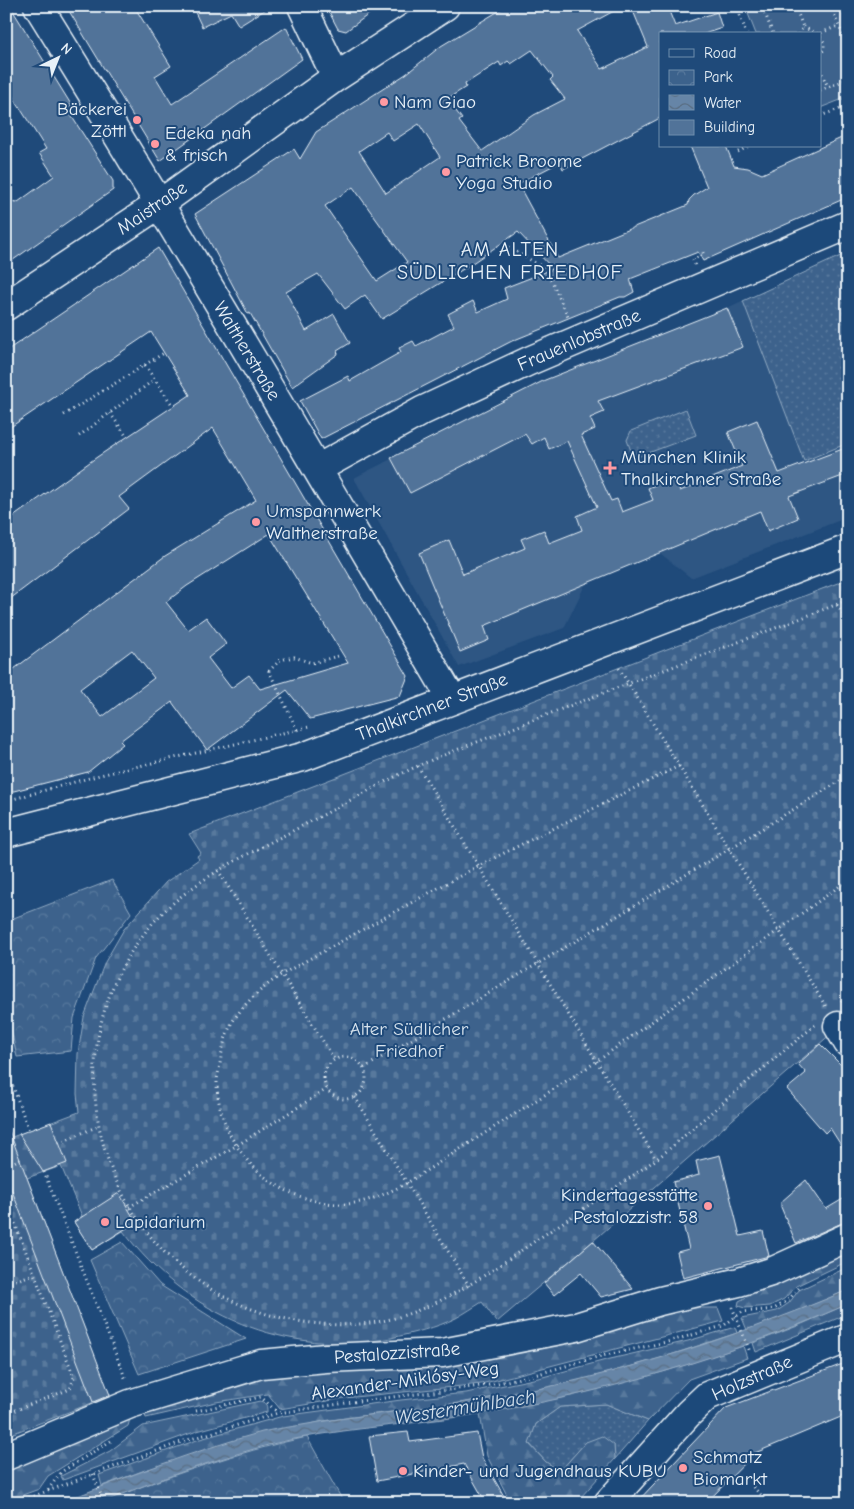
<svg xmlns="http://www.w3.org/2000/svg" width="854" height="1509" font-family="'Comic Neue',sans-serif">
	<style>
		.built { fill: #2e5683 }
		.grass { fill: url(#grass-dots); stroke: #92aac2 }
		.forest { fill: url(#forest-firs); stroke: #92aac2 }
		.cemetery { fill: url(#cemetery-stones); stroke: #92aac2 }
		.park { fill: url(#park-crowns); stroke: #92aac2 }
		.garden { fill: #3c628c; stroke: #92aac2 }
		.water { fill: url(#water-waves); stroke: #9ab0c7 }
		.building { fill: #517399; stroke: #e8f1f8; fill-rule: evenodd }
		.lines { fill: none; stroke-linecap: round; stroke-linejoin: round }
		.minor-casing { stroke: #e8f1f8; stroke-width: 31 }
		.path { stroke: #e8f1f8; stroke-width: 3; stroke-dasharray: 1 4; stroke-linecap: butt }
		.minor { stroke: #1f4a7a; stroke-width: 28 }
		.poi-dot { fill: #ff9aa2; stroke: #1f4a7a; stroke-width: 2 }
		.labels { text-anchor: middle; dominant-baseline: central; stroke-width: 4; stroke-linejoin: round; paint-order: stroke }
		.poi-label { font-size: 19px; fill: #e8f1f8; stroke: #1f4a7a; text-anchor: start }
		.street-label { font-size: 19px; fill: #e8f1f8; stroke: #1f4a7a }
		.park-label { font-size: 19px; fill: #d7e3ed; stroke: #1f4a7a }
		.neighbourhood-label { font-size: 20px; letter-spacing: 1px; fill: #e8f1f8; stroke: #1f4a7a }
		.water-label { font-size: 20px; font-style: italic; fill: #d4e1ec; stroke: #1f4a7a }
	</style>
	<defs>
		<pattern id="grass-dots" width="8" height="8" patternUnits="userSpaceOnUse" patternTransform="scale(1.25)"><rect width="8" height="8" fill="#3c628c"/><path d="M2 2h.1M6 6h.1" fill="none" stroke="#58799d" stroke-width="1.8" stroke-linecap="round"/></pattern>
		<pattern id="forest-firs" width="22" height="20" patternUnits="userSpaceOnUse" patternTransform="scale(1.25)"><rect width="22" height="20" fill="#3c628c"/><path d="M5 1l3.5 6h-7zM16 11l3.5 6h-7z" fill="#58799d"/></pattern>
		<pattern id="cemetery-stones" width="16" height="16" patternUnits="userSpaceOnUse" patternTransform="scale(1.25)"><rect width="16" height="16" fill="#3c628c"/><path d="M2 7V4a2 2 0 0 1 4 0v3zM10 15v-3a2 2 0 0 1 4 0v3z" fill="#58799d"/></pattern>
		<pattern id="park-crowns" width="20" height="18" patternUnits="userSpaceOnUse" patternTransform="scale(1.25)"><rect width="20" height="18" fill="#3c628c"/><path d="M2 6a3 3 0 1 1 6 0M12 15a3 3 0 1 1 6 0" fill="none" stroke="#58799d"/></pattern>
		<pattern id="water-waves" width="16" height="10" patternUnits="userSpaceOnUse" patternTransform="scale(1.25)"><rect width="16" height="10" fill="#6685a7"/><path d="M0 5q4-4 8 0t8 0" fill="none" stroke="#596d82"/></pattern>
	</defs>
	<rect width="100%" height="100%" fill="#1f4a7a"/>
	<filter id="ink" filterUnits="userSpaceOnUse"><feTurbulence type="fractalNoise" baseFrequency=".02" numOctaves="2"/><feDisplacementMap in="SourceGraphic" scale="10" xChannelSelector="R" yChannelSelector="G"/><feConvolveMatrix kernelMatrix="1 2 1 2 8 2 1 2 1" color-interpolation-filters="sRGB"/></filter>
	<g filter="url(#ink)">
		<!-- built -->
		<path class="built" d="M847,253L848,517L691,578L660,553L586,583L564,628L459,667L354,478L525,391L727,308Z"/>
		<!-- grass -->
		<path class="grass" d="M847,253L848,443L804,461L743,301Z
			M686,409L696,435L640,456L631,451L627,440L631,431Z
			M606,1404L648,1421L615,1459L614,1445L586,1442L560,1471L546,1462L529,1443L536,1424L560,1407Z"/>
		<!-- forest -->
		<path class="forest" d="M848,1248V1261L796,1286L784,1299L770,1306L745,1308L738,1306L739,1301L774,1283Z
			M848,1267V1290L789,1315L747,1330L742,1318L777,1311L789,1303L799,1290Z
			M848,1304V1314L756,1352L753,1343L795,1327Z
			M696,1305L701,1308H718L723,1321L481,1384L345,1398L280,1409L268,1394L216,1402L146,1418L144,1412L247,1378Z
			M735,1327L737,1333L661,1358L571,1383L466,1402L323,1421L145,1470L102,1486L99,1475L200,1439L283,1416L401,1400L466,1393L543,1377L606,1360L688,1341Z
			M743,1346L747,1358L689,1379L648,1421L606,1404L560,1407L536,1424L529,1444L546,1462L560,1471L586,1442L602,1436L614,1445L615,1459L581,1497L568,1503H540L537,1498L528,1503H511L487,1456L480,1414L575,1395L666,1371Z
			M260,1401C267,1403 267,1406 267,1412L197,1431L63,1480L61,1476L110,1451L143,1426Z
			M130,1419L128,1426L48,1476L39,1489L6,1501V1467Z"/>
		<!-- cemetery -->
		<path class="cemetery" d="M848,579V1019L593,1241L497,1322L482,1302C474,1307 465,1313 456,1318C436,1328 413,1333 391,1338C285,1358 187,1315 123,1231L92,1250L74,1222L82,1216L61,1166L27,1178L110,1396L6,1436V1124L12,1137L79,1112L77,1094L78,1054L84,1017L105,962L124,929L166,882L199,859L197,856L201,853L189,834Z"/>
		<!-- park -->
		<path class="park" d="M112,880L131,913L96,958L74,1018L71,1051L17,1057L6,1005V921Z
			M122,1242L160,1285L246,1339L139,1374L90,1260Z
			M307,1437L344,1503H96C166,1478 235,1452 307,1437Z"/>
		<!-- garden -->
		<path class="garden" d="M745,6H848V97L820,108V34H756Z"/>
		<!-- water -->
		<path class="water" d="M848,1290V1304C728,1357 601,1395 471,1415C403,1426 335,1428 268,1445C228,1456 189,1469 151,1483C134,1489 114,1499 97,1503C85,1505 72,1503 60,1503C126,1477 193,1451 262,1432C275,1429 289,1427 302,1425C356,1415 411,1411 466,1402C597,1382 725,1342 848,1290Z"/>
		<!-- building -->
		<path class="building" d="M6,6H10L72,106L67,109L113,181V190L6,265V201L18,202L54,176L39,153L46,149L6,86Z
			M66,6H134L171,66L155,76L172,104L286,27L302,59L160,161Z
			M192,6H271L239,26L231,13L202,27Z
			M326,6H380L346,31L338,29Z
			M507,6H623L577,31L602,69L648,47L631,6H667L675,26L717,12L722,28L704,34H660V118L563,169L560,162L518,184L558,258L688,205L689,200L694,195L707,187L690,146H726L734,166L748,168L762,174L848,135V197L703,261L698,252L630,279L634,292L625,297H620L512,341L321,439L300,401L348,376L350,381L401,352L399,348L413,341L416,346L454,326L448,314L473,301L478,312L507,299L504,288L553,269L518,232L465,268L382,319L365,295L345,309L318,274L286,292L306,331L334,314L350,343L337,351L338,354L292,387L250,313L248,314L195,214L294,149L300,159L316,132L406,74L441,46ZM532,50L553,77L550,80L565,99L534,115L482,151L459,121L462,119L447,99L466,87L465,84L499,62L501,66L508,61L511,64ZM419,124L440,157L386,193L359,151L387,132L393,141ZM353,187L407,262L377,281L325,206Z
			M158,248L408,676L400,696L310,719L287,690L207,750L172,702L120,741L123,744L88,772L6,793V675L165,556L256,500L213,428L119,497L129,509L6,602V522L97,457L190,395L151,332L6,430V351ZM269,534L348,663L260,689L249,675L231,688L208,658L226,644L206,617L188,630L166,602L187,586ZM132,650L154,678L102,717L80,689Z
			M727,308L743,347L598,401L604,412L590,418L595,429L581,435L611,501L617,499L622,512L653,500L648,488L674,477L680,491L742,466L728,432L757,420L779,473L848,447V474L789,496L798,518L768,531L760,511L484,626L489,640L460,652L419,553L449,540L463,574L525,548L521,539L544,530L549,543L582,530L577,516L597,507L567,441L549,449L544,437L532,444L525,434L410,493L391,458L545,380Z
			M820,1044L848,1072V1156L830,1128L825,1133L787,1089L806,1073L798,1064Z
			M51,1122L67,1163L43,1172L19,1134Z
			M6,1128H8L110,1395L93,1402L6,1175Z
			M720,1155L740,1236L763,1231L769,1256L683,1278L677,1252L689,1249L673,1182L699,1175L696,1161Z
			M806,1180L826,1209L848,1196V1222L842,1223L796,1243L781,1207V1202Z
			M119,1193L136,1222L92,1250L74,1222Z
			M593,1241L633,1289L601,1297L581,1273L554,1295L544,1283Z
			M848,1362V1414L755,1453L706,1503H636L726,1408Z
			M408,1432L410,1442L477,1433L482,1458L508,1503H486L464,1464L377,1481L369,1436Z"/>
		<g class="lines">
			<!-- minor casing -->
			<g class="minor-casing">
				<path id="minor" d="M38,6C180,234 316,467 452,699
					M302,6L336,77
					M6,306L158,205L336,77L445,6
					M317,469L422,411L529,361L848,225
					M6,833L303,757L848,549
					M838,1026L848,1043
					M6,1456L130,1404L261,1364L326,1358L442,1353L576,1327L660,1301L739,1282L771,1272L848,1237
					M608,1503L688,1414L707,1396L848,1338"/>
			</g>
			<!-- path -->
			<path class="path" d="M736,6L747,34
				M767,6L763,8L773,34
				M795,6L803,27L799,34
				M831,6L848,49
				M803,27L818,34L838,26
				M820,37L824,42V50L820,53
				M820,69L828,87
				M820,90L848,79
				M820,116L848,106
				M738,152L749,146
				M508,247L546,269L569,319
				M695,265L693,259L704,255L702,250
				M145,365L173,406
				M110,413L127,437
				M64,415L164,353
				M79,436L155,379
				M837,605L848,622
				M619,668L826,1007
				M297,730L269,671L280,660L294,657L312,663L338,656
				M418,766L656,1159
				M679,766L478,866L282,974C263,988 249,998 235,1018C226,1031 222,1049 220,1064C219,1070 217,1077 217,1083C218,1133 252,1179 299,1196C313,1201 331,1205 347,1204C369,1202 388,1193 407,1183L596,1062L848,880
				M6,801L100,775L309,727
				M218,870L334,1059
				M841,1002L848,996
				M815,1025C779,1055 742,1086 706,1117C689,1131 673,1147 655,1160C619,1186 581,1210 544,1235C496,1267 452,1302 395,1318C359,1328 318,1326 282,1318C107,1278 35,1062 151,925C191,879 249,854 302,826C341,806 380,783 420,765C452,751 486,739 518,726C627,683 738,643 848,600
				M324 1078a21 21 0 1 1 42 0a21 21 0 1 1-42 0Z
				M6,1067L29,1131
				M364,1068L729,849L848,776
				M355,1097L469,1286
				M59,1143L98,1126
				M6,1166L20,1159
				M44,1172L126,1380
				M6,1200L74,1377L70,1389L6,1414
				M129,1207L236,1146L327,1089
				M6,1284L34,1274
				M732,1307L750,1352
				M196,1411L261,1397L278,1413
				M93,1474L104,1503
				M753,1487L769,1503
				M48,1490L61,1472L114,1439
				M15,1503L184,1441L278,1413L360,1401L489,1385L538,1374L597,1357L671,1341L723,1326L742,1312L774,1309L787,1301L800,1287"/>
			<!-- minor -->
			<use href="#minor" class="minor"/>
		</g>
	</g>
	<!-- markers -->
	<g class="poi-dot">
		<circle cx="384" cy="102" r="5"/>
		<circle cx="137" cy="120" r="5"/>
		<circle cx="155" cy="144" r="5"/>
		<circle cx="446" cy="172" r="5"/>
		<path d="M607.5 460.5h5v5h5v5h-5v5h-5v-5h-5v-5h5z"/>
		<circle cx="256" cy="522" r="5"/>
		<circle cx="708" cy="1206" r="5"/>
		<circle cx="105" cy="1222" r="5"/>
		<circle cx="683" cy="1468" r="5"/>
		<circle cx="403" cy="1471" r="5"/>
	</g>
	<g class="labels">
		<!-- poi labels -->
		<g class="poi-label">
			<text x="394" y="102">Nam Giao</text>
			<text x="127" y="109" text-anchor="end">Bäckerei<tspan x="127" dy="22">Zöttl</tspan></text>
			<text x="165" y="133">Edeka nah<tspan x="165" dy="22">&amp; frisch</tspan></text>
			<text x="456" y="161">Patrick Broome<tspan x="456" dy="22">Yoga Studio</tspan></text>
			<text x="621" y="457">München Klinik<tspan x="621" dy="22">Thalkirchner Straße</tspan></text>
			<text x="266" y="511">Umspannwerk<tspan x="266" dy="22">Waltherstraße</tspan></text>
			<text x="698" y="1195" text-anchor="end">Kindertagesstätte<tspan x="698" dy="22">Pestalozzistr. 58</tspan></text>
			<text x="115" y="1222">Lapidarium</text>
			<text x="693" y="1457">Schmatz<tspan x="693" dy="22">Biomarkt</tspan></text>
			<text x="413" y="1471">Kinder- und Jugendhaus KUBU</text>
		</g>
		<!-- street labels -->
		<g class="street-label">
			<text transform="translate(152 208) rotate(-34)">Maistraße</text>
			<text transform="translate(579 340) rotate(-23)">Frauenlobstraße</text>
			<text transform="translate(247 351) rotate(59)">Waltherstraße</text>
			<text transform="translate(432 707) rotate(-21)">Thalkirchner Straße</text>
			<text transform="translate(397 1353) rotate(-4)">Pestalozzistraße</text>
			<text transform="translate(752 1378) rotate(-24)">Holzstraße</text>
			<text transform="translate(405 1381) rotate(-8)">Alexander-Miklósy-Weg</text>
		</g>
		<!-- park labels -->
		<g class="park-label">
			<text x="409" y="1029">Alter Südlicher<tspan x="409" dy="22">Friedhof</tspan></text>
		</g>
		<!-- neighbourhood labels -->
		<g class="neighbourhood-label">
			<text x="510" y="249">AM ALTEN<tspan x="510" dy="23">SÜDLICHEN FRIEDHOF</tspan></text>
		</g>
		<!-- water labels -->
		<g class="water-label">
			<text transform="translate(465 1407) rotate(-9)">Westermühlbach</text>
		</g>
	</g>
	<!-- margin -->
	<rect width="854" height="1509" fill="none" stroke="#1f4a7a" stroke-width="25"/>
	<rect x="12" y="12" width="829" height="1484" fill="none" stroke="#e8f1f8" stroke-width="2" filter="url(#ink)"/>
	<!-- legend -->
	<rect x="659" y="32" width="162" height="115" fill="#1f4a7a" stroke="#6f8dac"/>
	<rect x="669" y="49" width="25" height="8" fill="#1f4a7a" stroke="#6f8dac"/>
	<text x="704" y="58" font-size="15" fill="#e8f1f8">Road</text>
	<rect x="669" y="70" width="25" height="15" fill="url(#park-crowns)" stroke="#6f8dac"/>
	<text x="704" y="82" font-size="15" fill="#e8f1f8">Park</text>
	<rect x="669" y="95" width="25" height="15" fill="url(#water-waves)" stroke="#6f8dac"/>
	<text x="704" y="108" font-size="15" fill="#e8f1f8">Water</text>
	<rect x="669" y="120" width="25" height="15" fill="#517399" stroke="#6f8dac"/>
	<text x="704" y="132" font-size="15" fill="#e8f1f8">Building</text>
	<!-- north arrow -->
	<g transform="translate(58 58) rotate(43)" stroke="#1f4a7a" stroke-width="4" paint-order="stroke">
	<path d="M0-4L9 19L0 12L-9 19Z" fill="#e8f1f8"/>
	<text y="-8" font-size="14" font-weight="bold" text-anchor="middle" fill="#e8f1f8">N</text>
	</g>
</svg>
